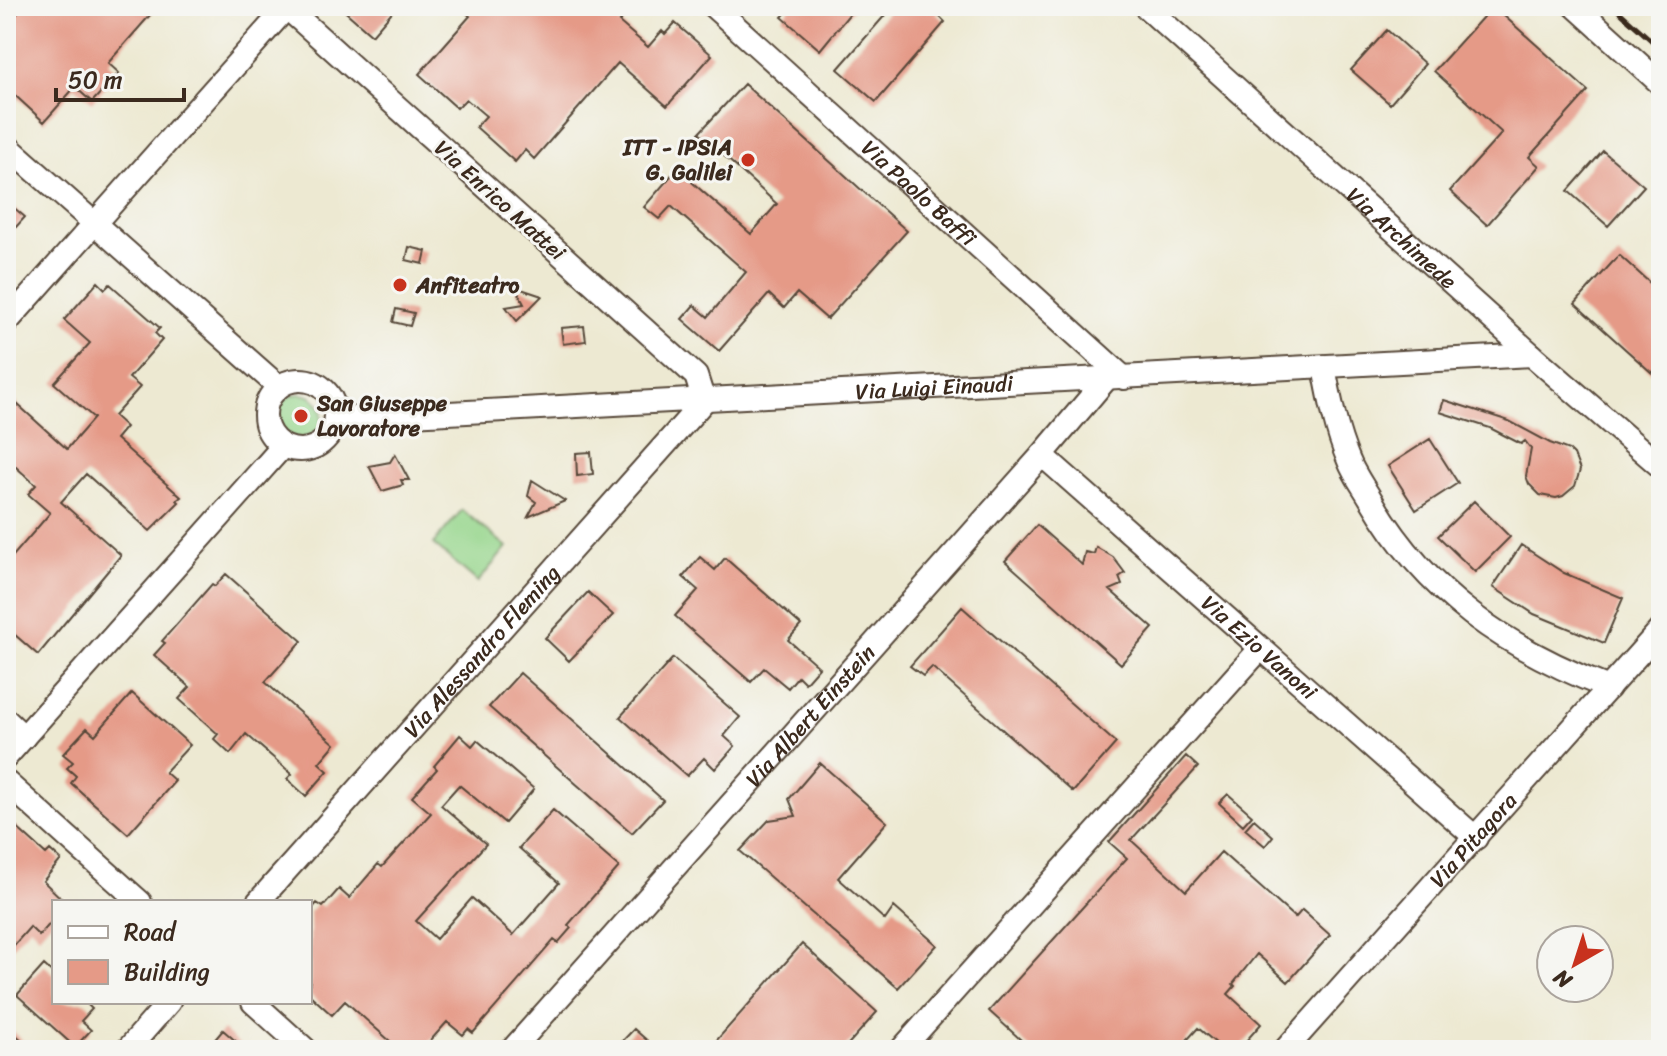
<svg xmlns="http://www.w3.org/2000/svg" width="1667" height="1056" font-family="Sriracha,sans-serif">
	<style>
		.green { fill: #96d68c; stroke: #688055; stroke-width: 2 }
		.building { fill: #e59a87 }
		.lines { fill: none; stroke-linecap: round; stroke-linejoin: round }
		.minor-casing { stroke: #564739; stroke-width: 26 }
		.minor { stroke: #fff; stroke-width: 22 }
		.rail { stroke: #3b2a1e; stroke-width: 5 }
		.poi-dot { fill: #c8321e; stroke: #f6f6f2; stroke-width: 3 }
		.labels { text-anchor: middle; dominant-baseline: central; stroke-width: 6; stroke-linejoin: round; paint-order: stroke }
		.poi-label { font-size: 22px; font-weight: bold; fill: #3b2a1e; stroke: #f6f6f2; text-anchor: start }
		.street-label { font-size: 22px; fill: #3b2a1e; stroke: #f6f6f2 }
	</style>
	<rect width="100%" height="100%" fill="#f6f6f2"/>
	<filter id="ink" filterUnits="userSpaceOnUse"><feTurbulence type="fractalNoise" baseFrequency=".0125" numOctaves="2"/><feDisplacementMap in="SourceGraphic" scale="16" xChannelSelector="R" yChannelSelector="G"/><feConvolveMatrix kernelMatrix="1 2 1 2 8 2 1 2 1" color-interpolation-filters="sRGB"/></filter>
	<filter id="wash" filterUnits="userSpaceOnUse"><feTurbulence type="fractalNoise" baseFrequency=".006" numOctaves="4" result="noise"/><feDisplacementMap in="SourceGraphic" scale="32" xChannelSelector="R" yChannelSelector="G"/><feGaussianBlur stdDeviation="1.8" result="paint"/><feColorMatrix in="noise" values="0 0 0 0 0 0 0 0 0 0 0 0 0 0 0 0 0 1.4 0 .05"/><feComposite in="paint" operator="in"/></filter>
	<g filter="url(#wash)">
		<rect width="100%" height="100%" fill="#ede9d2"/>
		<!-- green -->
		<path class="green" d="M278 416a22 22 0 1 1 44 0a22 22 0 1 1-44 0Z
			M462,510L507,547L478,582L433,544Z"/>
		<g id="blocks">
			<!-- building -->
			<path class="building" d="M24,6H158L108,63L119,73L92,102L75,87L44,122L6,87V26Z
				M339,6H397L372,35Z
				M458,6H633L619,22L648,47L662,31L665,34L675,23L712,55L667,106L618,63L534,159L525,150L515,162L476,127L486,116L466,99L457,108L419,74L470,16Z
				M792,6H856L820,50L782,17Z
				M893,6H942L936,13L945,22L876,102L838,69Z
				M1493,6L1588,91L1529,157L1539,166L1487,225L1450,191L1502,133L1434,71Z
				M1387,30L1425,64L1390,104L1351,70Z
				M744,84L907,231L827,319L797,293L784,308L769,294L719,351L682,319L694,305L708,317L746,272L671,206L659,219L644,207L677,169L751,234L777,204L699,133Z
				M1603,151L1644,186L1608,226L1568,191Z
				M6,201L25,217L6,238Z
				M409,247L426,251L423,264L406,260Z
				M1619,255L1661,293V364L1652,373L1575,304Z
				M98,282L105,289L110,284L160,328L155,333L162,340L129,378L140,387L114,416L126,427L116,439L181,497L177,500L179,502L150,531L86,474L61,502L121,555L38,655L6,627V564L50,513L28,494L36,485L6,458V394L67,449L94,418L54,383L90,343L64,320Z
				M515,287L542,296L517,321L506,307L524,304Z
				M396,309L414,313L410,326L393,322Z
				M584,326L586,341L563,344L561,328Z
				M1444,400L1509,421L1550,443L1569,450L1574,455L1580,470L1575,486L1563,496L1556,498L1540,495L1529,484L1526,476L1531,449L1525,441L1521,444L1490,428L1440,412Z
				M1430,439L1458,483L1416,510L1388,466Z
				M591,452L593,474L577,476L576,453Z
				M395,454L409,480H401L403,485L382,491L369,466L390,462Z
				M532,480L565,501L528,517L536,502L528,496Z
				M1474,501L1510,537L1475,572L1438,536Z
				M1037,525L1082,565L1085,552L1094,554L1096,547L1113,557L1125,573L1119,577L1122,585L1110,590L1153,628L1121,664L1005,561Z
				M1521,545L1564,573L1623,598L1604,643L1534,614L1493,587Z
				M700,557L715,570L725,558L801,625L788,640L819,667L805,683L798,676L788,688L764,668L751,682L675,616L698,590L683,577Z
				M226,574L302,641L265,682L335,744L319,763L328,771L306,796L287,779L292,774L246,734L230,754L214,739L218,734L179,699L190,687L154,655L165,643L162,641L212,584L215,586Z
				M588,592L613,615L569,661L545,638Z
				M962,607L1116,743L1073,792L932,667L923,676L910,666Z
				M673,658L740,717L724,736L735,746L715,769L704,758L687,776L620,717Z
				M520,673L663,800L632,833L489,707Z
				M132,693L190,745L165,772L175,781L128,834L71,783L76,776L67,768L73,762L63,754L87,728L95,735Z
				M460,735L472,746L477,740L534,789L505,823L459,785L441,805L486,844L416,921L436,939L472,898L513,935L559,883L519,848L553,810L619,867L568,925L571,928L558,943L554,940L473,1033L468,1029L463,1035L447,1022L422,1050H400L345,1001L332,1015L310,995V911L317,903L323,907L339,889L349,898L378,864L382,867L431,813L412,797L437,769L434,766Z
				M1186,756L1198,767L1131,840L1186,891L1221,852L1295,918L1302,910L1330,935L1288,982L1257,954L1233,984L1235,986L1228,994L1261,1024L1238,1050H1224L1198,1028L1178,1050H1032L989,1011L1127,858L1109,842Z
				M820,763L887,822L838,878L885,920L894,907L937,945L898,988L740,851L769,820L796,816L789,799Z
				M1228,794L1252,815L1243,825L1219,803Z
				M1254,819L1273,836L1265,846L1245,829Z
				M15,826L46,854L50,850L61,860L43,881L65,902H54V919L39,936L30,927L6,954V836Z
				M802,944L877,1012L843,1050H708Z
				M44,965L54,974V1002H85L92,1009L81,1021L91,1030L75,1047L17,995Z
				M6,1026L33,1050H6Z
				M634,1029L658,1050H614Z
				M223,1030L246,1050H206Z"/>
		</g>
	</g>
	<g filter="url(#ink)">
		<use href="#blocks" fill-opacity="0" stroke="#564739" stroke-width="2"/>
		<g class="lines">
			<!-- minor casing -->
			<g class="minor-casing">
				<g id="minor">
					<path id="s1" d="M713,6L1124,378"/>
					<path id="s2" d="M1145,6L1532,355L1661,467"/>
					<path d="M1575,6L1661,84"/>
					<path d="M6,145L279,387"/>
					<path d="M6,323L288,6"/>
					<path d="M1324,367C1330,399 1336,431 1349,461C1354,474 1363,486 1370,498C1426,595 1506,648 1609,688"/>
					<circle cx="300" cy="415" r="35"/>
					<path id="s3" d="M335,419L1532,355"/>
					<path id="s4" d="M1042,455L1476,838"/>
					<path d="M6,720L24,737"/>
					<path d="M6,757L283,446"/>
					<path d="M6,782L140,902"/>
					<path id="s5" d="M258,902L704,401L696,376L285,6"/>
					<path d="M253,1002L306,1050"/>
					<path d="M127,1050L169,1002"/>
					<path id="s6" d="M512,1050L1042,455L1107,378"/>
					<path d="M901,1050L1260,649"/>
					<path id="s7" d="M1285,1050L1661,629"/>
				</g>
			</g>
			<!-- minor -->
			<use href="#minor" class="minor"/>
			<!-- rail -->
			<path class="rail" d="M1613,6L1661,49"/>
		</g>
	</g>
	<!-- markers -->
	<g class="poi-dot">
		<circle cx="748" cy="160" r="8"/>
		<circle cx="400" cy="285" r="8"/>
		<circle cx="301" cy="416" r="8"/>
	</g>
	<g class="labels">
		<!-- poi labels -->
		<g class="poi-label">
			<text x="732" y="147" text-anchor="end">ITT - IPSIA<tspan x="732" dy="25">G. Galilei</tspan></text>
			<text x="416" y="285">Anfiteatro</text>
			<text x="317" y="403">San Giuseppe<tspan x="317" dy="25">Lavoratore</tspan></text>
		</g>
		<!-- street labels -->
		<g class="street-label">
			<text stroke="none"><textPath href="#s1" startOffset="278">Via Paolo Baffi</textPath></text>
			<text transform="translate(500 200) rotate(42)">Via Enrico Mattei</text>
			<text stroke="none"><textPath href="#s2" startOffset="346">Via Archimede</textPath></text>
			<text stroke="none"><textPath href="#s3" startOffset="600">Via Luigi Einaudi</textPath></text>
			<text stroke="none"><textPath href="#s4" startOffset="290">Via Ezio Vanoni</textPath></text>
			<text stroke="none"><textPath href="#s5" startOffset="336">Via Alessandro Fleming</textPath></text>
			<text stroke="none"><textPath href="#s6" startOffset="448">Via Albert Einstein</textPath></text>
			<text stroke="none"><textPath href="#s7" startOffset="282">Via Pitagora</textPath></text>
		</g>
	</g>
	<!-- margin -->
	<rect width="1667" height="1056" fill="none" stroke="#f6f6f2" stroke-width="32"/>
	<!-- legend -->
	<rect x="52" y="900" width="260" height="104" fill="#f6f6f2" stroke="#aba49d" stroke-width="2"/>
	<rect x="68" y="926" width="40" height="12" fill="#ffffff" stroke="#aba49d" stroke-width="2"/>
	<text x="124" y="940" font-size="24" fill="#3b2a1e">Road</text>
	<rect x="68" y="960" width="40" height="24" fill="#e59a87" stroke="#aba49d" stroke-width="2"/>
	<text x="124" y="980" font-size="24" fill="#3b2a1e">Building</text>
	<!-- north arrow -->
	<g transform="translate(1575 964) rotate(219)"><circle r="38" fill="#f6f6f2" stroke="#aba49d" stroke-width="2"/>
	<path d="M0-6L14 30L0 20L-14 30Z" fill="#c8321e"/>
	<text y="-12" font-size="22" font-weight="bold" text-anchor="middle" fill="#3b2a1e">N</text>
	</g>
	<!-- scale -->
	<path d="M56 88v12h128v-12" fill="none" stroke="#3b2a1e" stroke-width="4"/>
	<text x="68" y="88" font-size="24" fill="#3b2a1e" stroke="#f6f6f2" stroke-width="6" paint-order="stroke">50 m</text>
</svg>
